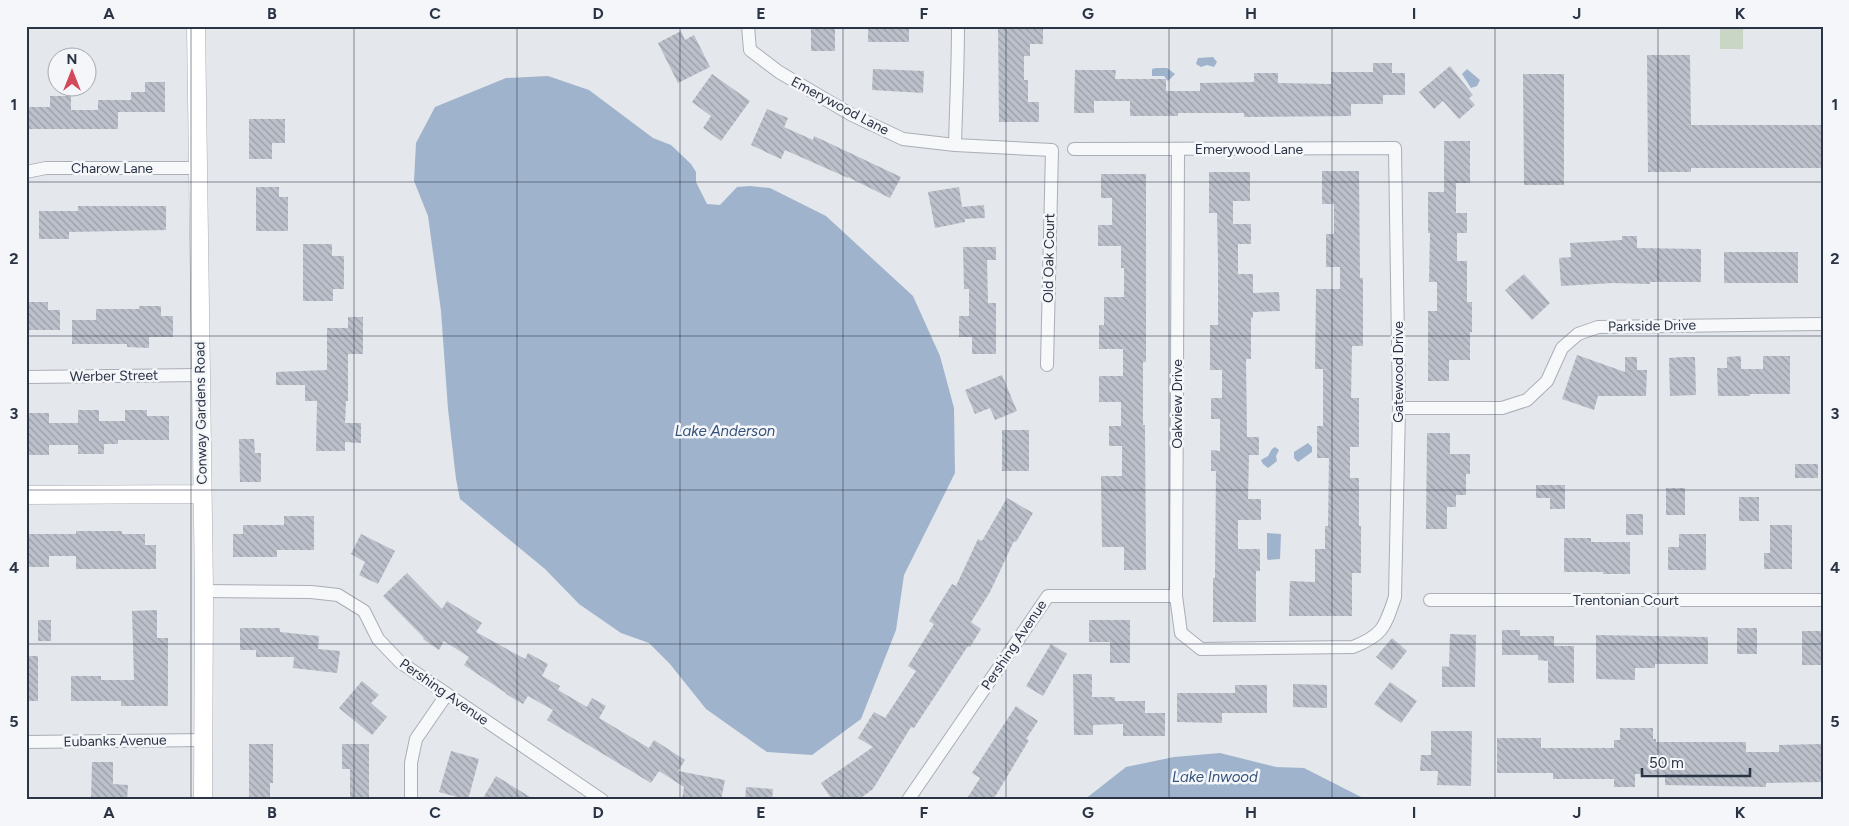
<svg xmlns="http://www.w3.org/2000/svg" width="1849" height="826" font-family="Figtree,sans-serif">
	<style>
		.pitch { fill: #c9d6c5 }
		.water { fill: #9fb4cc }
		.building { fill: url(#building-back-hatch) }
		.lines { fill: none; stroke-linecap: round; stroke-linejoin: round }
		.street-casing { stroke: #a9aeb7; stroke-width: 14 }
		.secondary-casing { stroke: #a9aeb7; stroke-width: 19 }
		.street { stroke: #f7f8fa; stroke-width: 12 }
		.secondary { stroke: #fff; stroke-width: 18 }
		.grid { fill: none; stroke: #2b3445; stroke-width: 1; stroke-opacity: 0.55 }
		.labels { text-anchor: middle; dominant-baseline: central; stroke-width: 5; stroke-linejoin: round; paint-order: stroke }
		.street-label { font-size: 14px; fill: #2b3445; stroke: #f4f6f9 }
		.water-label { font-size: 15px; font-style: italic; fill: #34527a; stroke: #f4f6f9 }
		.neatline { fill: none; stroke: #2b3445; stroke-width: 2 }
		.grid-label { font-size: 16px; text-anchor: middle; font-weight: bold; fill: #2b3445 }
	</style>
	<defs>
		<pattern id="building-back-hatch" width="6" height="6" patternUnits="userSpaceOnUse" patternTransform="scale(1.25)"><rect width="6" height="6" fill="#bbc0ca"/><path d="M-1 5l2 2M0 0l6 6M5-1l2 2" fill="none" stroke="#989da6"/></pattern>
	</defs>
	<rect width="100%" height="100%" fill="#e4e7ec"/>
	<!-- pitch -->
	<path class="pitch" d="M1720,26H1743V49H1720Z"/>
	<!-- water -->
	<path class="water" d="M1213,57L1217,62L1214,67L1207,65L1201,67L1196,64L1198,58Z
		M1156,68H1167L1175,74L1168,81L1164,76H1152V69Z
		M1467,69L1480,80L1477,86L1471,88L1462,74Z
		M548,76L589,90L653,138L671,145L691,164L696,172V182L707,204L720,205L737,187L750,186L770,188L826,216L913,296L940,356L954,408L955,473L904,575L896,630L861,719L812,755L767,752L706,709L670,664L649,643L621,633L579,604L545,569L460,499L456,479L448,409L441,311L428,216L414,181L416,143L435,107L506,78Z
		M1308,443L1312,447V452L1298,462L1294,458V452Z
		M1275,447L1279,450L1276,456L1277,461L1268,468L1263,464L1261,460L1268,456L1272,449Z
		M1267,533L1281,534L1280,559L1268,560L1267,558Z
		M1220,753L1276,767L1304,768L1367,800H1084L1126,767L1174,757Z"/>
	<!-- building -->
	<path class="building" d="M868,26H909V42H868Z
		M998,26H1043V44H1030V56H1024V80H1028V102H1039V122H999Z
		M811,28H835V51H811Z
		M681,31L685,40L694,35L710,67L678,83L658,43Z
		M1647,55H1690L1691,125H1823V168H1691V172H1648Z
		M1373,63H1392V73H1405V95H1383V104H1351V116L1244,117V113H1178V116H1130V101H1094V113H1074L1075,70H1116L1115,79H1166V91H1200V83L1254,82V73H1278V83L1331,84V72H1373Z
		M1450,66L1473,95L1469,98L1475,105L1459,119L1443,101L1434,109L1419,92Z
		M873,69L924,71L923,93L872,90Z
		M712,74L750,101L721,141L703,128L711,116L692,102Z
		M1523,74H1564V185H1524Z
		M145,82H165V112H118V129H28V107H50V96H71V110H98V100H131V92H145Z
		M767,109L788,118L784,127L813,140L814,136L901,177L890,198L848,177V178L785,150L781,159L751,145Z
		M249,119H285V143H272V159H249Z
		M1444,141H1470V183H1456V213H1467V233H1457V261H1467V302H1472V332H1470V360H1449V381H1428V311H1437V282H1429L1430,233H1428V192H1444Z
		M1322,171H1359L1360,278H1363V346H1352L1351,398H1359V447H1350V478H1359V526H1361V573H1352V616H1289L1290,581L1315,582V549H1325V526H1328L1329,458H1317V426H1323V369H1315L1316,289H1340V267H1326V234H1334V204H1322Z
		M1209,172H1250V201H1233V224H1251V244H1238V274H1253V293L1279,292L1280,311L1253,312V318H1251V359H1246L1247,437H1259V455H1249L1248,499H1261V520H1238V549H1260V571H1256V622H1213V578H1215L1216,471H1211V450L1220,451V419H1211V398H1222V370H1210V325H1218V260L1217,213H1209Z
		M1101,174H1146V362H1143V425H1145L1146,570H1124V547H1102L1101,476H1122V446H1109V426H1121V402H1099V376H1123V349H1099V325H1104V297H1124V268H1121V246H1098V225H1112V198H1101Z
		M256,187H279V197H288V231H256Z
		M959,187L962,207L984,205L985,218L965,219V222L935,228L928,192Z
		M78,206H166V230L69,232V239H39V211H78Z
		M1622,236H1637V248L1701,249V282H1650V284L1613,283L1561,286L1559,258L1571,257L1570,243L1622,240Z
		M303,244H332V256H344V289H333V301H303Z
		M963,247H996V260H987L988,303H996V354H972V337H959V316H969V289H964Z
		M1724,252H1798V283H1724Z
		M1524,274L1550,303L1532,320L1505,290Z
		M26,302H48V310H60V330H26Z
		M139,306H161V316H173V337H149V348L127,347V344H72V320H96V309H139Z
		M348,317H363V354H348V401H346L345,423H361V443L345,442V451H316L317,401H305V385H276V372L327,370V328H348Z
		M1577,355L1625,372V357H1637V370H1647L1646,396H1598L1594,410L1562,399Z
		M1741,356V369H1763V356H1790V394H1750V396H1718L1717,368H1727V357Z
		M1682,357H1695L1696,395L1670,396L1669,358Z
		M1002,375L1017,411L995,420L990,408L975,414L965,390Z
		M78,410H99V421H125V410H147V416H169V440H118V444H104V454H78V445H49V455H28V413H49V423H78Z
		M1002,430H1029V471H1002Z
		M1427,433H1450V454H1470V474H1466V495H1456V507H1447V529H1426Z
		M239,439H254L255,453H261V482H240Z
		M1795,464H1818V478H1795Z
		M1536,485H1565V509H1550V498H1536Z
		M1666,488H1685V515H1666Z
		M1739,497H1759V521H1739Z
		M1007,498L1033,513L1016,542L1014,541L990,592L971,622L981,629L970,647L968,646L914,728L911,727L873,789L858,800H832L821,783L873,747L858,738L874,712L885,718L916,671L908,666L934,624L929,621L952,584L956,586L978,539L982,541Z
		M1626,514H1643V535H1626Z
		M284,516H314V550H277V557H233V534H243V525H284Z
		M1770,525H1792V569H1764V553H1770Z
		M76,531H122V534H145V545H156V569H76V556H49V567H27V534H76Z
		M361,534L395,551L378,584L359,575L365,562L351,554Z
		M1679,534H1706V570H1668V547H1679Z
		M1564,538H1591V542H1630V574H1603V572H1564Z
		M407,573L442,609L447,601L482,623L476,632L525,659L528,653L548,664L542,676L560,686L558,690L587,707L592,698L606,706L599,718L649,748L654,740L685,760L678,771L725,780L721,800H682L684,787L659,771L651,783L547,720L553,710L528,696L523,704L506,694V693L464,665L469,657L444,641L439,650L423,639L424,638L383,596Z
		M157,610V638H168V706H121V701H71V676H101V680H134L132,611Z
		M38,620H51V641H38Z
		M1089,620H1130V663H1110V642H1089Z
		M240,628H280V632L319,636L318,649L340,651L337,673L293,668L294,657H256V650H240Z
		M1737,628H1757V654H1737Z
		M1502,630H1520V636H1554V646H1574V683H1548V661L1538,660V655H1502Z
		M1802,631H1823V665H1802Z
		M1450,634L1476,635L1475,687H1442V666L1449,667Z
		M1596,635L1708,637V664H1655V668H1635V680L1596,679Z
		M1392,638L1407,651L1392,670L1376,657Z
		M1051,644L1067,654L1043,696L1026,686Z
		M26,656H38V701H26Z
		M1073,674H1092V697H1115V701H1145V713H1165V736H1123V724L1093,725V735H1074Z
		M362,681L379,695L371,703L387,717L372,735L339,708Z
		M1390,682L1417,701L1401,723L1374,704Z
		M1293,684L1327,685V708L1293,707Z
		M1235,685H1267V713H1222V723L1177,722V693H1235Z
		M1016,706L1038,721L1026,739L1029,740L993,800H966L980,778L972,773Z
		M1620,728H1653V739H1656V742H1746V752H1779V745L1821,744L1822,782L1766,783V787L1665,785V774H1635V787H1614V779H1553V773H1497V738H1541V748H1614V740H1620Z
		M1431,731H1472L1471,786L1437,785L1438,771H1420L1421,755H1431Z
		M249,744H273V783H270V800H249Z
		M342,744H369V800H350V769H342Z
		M451,751L479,759L468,800L439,792Z
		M92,762H113V784L128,785L127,800H91Z
		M496,776L535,800H482Z
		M746,787L773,789L772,800H745Z"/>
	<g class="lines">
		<!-- street casing -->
		<g class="street-casing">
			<path id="street" d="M748,26L750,50L779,72L852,115L903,139L955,145L1052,150L1047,365
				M955,145C956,105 958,66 958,26
				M1074,149L1395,148L1399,408L1395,597C1385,626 1384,635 1353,647L1201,649L1181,633L1176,596L1178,149
				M26,172L46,168H198
				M26,377L201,375
				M1399,408H1502L1527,400L1547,381L1562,348L1578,334L1598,327L1823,324
				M204,591L311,592L338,595L364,611L378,639L400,662L602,800
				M1430,600H1823
				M26,742L203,740
				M411,800V763L416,739L447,694
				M908,800L1048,596H1176"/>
		</g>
		<!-- secondary casing -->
		<g class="secondary-casing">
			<path id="secondary" d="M196,26L204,591L203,800
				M26,495L202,494"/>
		</g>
		<!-- street -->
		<use href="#street" class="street"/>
		<!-- secondary -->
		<use href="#secondary" class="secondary"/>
	</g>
	<!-- grid -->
	<path class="grid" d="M191,26V800M354,26V800M517,26V800M680,26V800M843,26V800M1006,26V800M1169,26V800M1332,26V800M1495,26V800M1658,26V800M26,182H1823M26,336H1823M26,490H1823M26,644H1823"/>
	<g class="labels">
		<!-- street labels -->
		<g class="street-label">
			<text transform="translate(840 106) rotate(28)">Emerywood Lane</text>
			<text x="1249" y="149">Emerywood Lane</text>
			<text x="112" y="168">Charow Lane</text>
			<text transform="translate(1049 258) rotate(-89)">Old Oak Court</text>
			<text transform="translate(1652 326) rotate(-1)">Parkside Drive</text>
			<text transform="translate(1398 372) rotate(-90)">Gatewood Drive</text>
			<text transform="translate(114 376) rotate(-1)">Werber Street</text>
			<text transform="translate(1177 404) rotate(-90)">Oakview Drive</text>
			<text transform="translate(201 413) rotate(-91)">Conway Gardens Road</text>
			<text x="1626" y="600">Trentonian Court</text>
			<text transform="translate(1014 645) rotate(-56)">Pershing Avenue</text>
			<text transform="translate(444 692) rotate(35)">Pershing Avenue</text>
			<text transform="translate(115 741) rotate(-1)">Eubanks Avenue</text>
		</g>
		<!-- water labels -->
		<g class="water-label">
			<text x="725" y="431">Lake Anderson</text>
			<text x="1215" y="777">Lake Inwood</text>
		</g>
	</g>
	<!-- border -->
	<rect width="1849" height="826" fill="none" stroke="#f4f6f9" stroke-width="55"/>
	<!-- north arrow -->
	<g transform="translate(72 72)"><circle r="24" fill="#f4f6f9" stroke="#a4a8b1"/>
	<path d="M0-4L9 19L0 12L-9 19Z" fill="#d1495b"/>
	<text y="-8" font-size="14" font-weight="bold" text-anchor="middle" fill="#2b3445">N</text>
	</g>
	<!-- scale -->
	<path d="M1642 768v8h108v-8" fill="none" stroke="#2b3445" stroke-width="2.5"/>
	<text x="1649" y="768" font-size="15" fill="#2b3445" stroke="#f4f6f9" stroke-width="4" paint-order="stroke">50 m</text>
	<rect x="28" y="28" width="1794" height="770" class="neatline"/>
	<g class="grid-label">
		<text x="109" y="19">A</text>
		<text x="272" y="19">B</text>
		<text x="435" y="19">C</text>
		<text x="598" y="19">D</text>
		<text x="761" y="19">E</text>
		<text x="924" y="19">F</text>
		<text x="1088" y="19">G</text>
		<text x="1251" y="19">H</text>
		<text x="1414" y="19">I</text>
		<text x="1577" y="19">J</text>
		<text x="1740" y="19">K</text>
		<text x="14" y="110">1</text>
		<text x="1835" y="110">1</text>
		<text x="14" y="264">2</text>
		<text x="1835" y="264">2</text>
		<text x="14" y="419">3</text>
		<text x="1835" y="419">3</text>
		<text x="14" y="573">4</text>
		<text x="1835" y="573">4</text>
		<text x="14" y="727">5</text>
		<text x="1835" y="727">5</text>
		<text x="109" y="818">A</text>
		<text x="272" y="818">B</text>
		<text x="435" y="818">C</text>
		<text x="598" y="818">D</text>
		<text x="761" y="818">E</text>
		<text x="924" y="818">F</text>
		<text x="1088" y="818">G</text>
		<text x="1251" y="818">H</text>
		<text x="1414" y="818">I</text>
		<text x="1577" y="818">J</text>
		<text x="1740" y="818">K</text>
	</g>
</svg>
